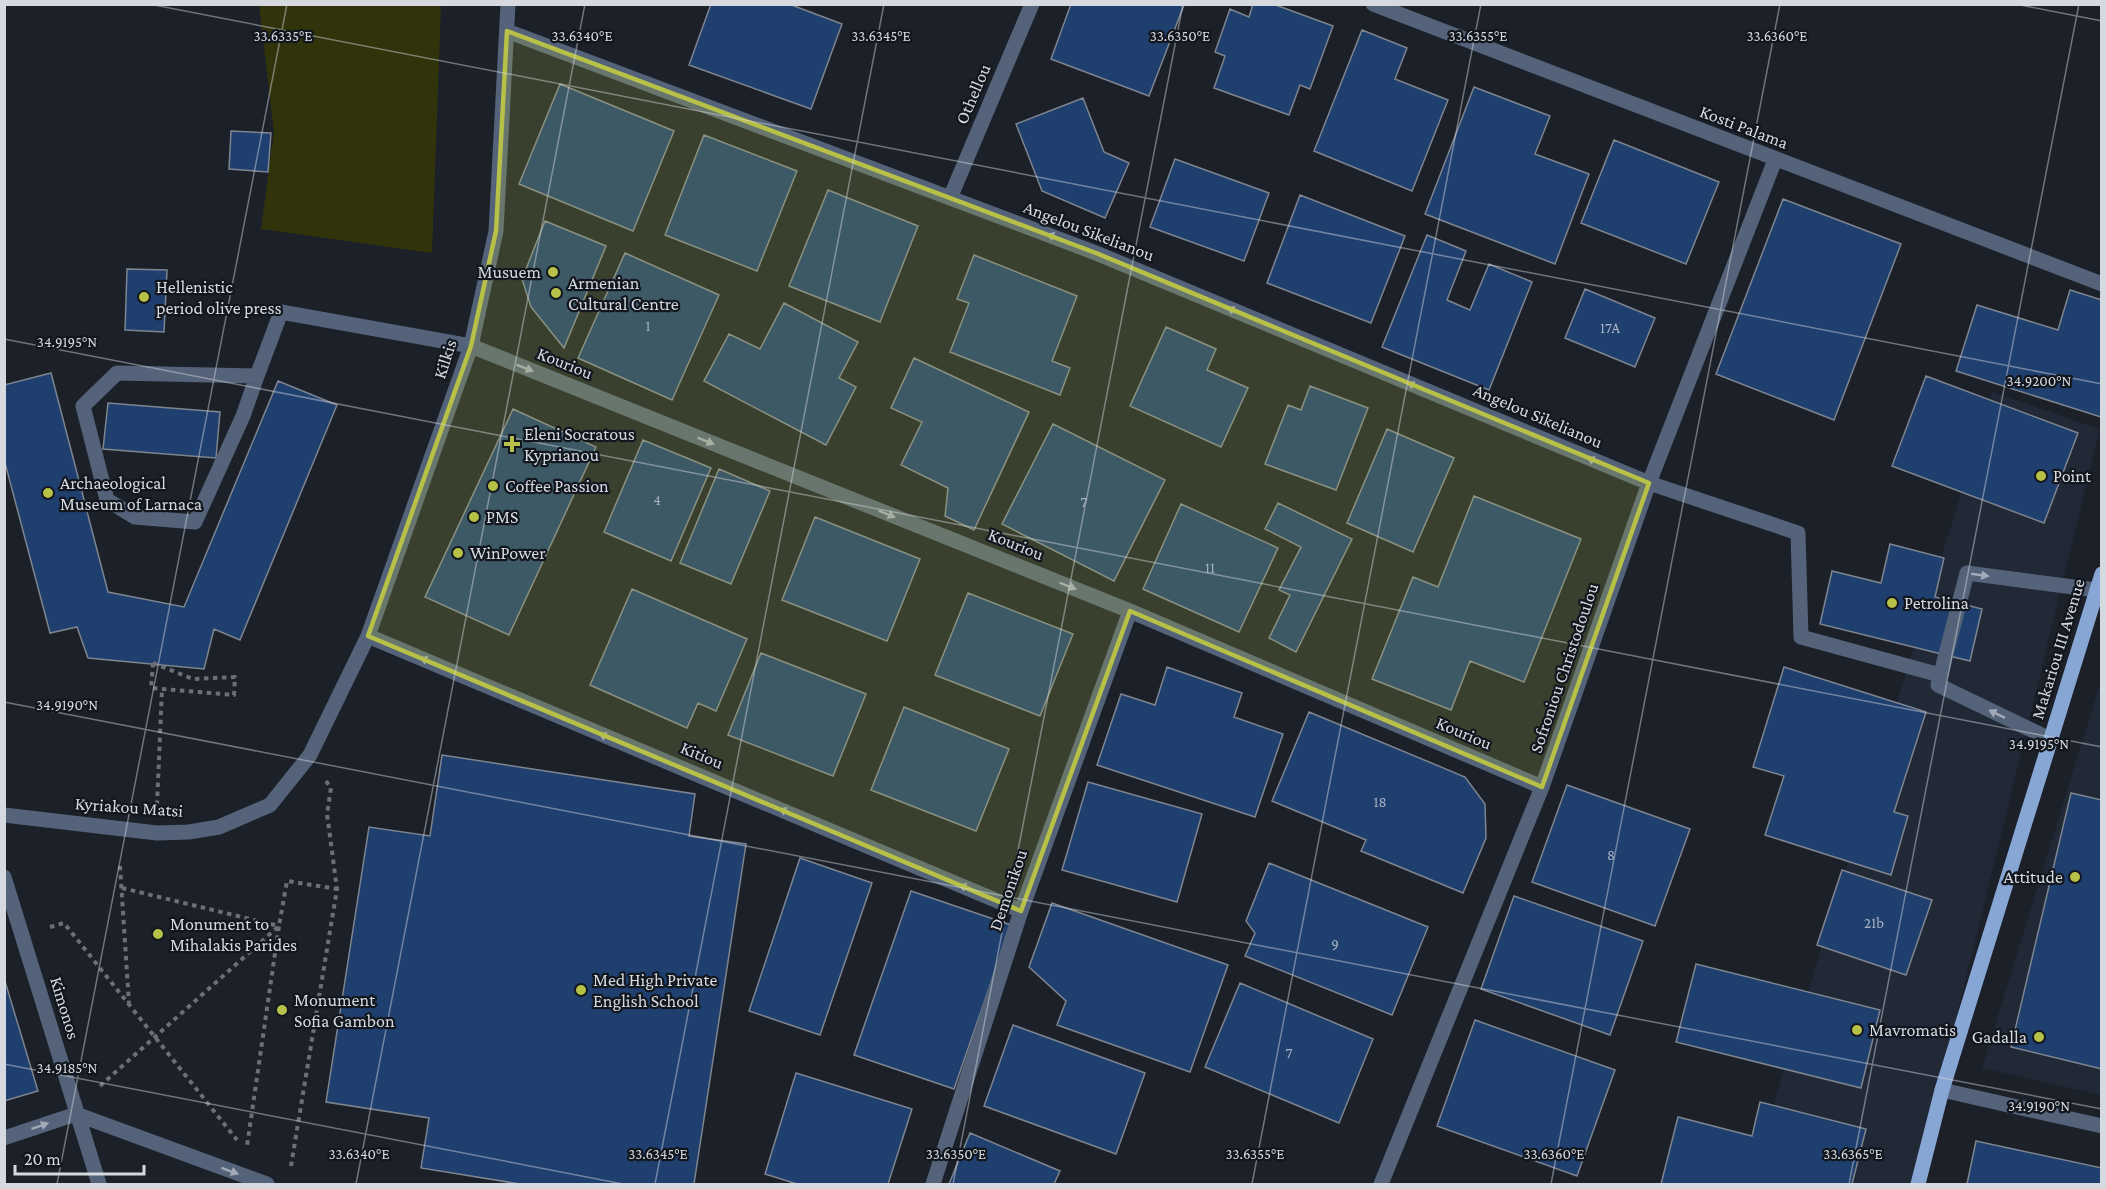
<svg xmlns="http://www.w3.org/2000/svg" width="2106" height="1189" font-family="'Crimson Pro',serif">
	<style>
		.built { fill: #212936 }
		.green { fill: #31340b }
		.building { fill: #1f3f6e; stroke: #7e858f; stroke-width: 1.5 }
		.lines { fill: none; stroke-linecap: round; stroke-linejoin: round }
		.path { stroke: #6b7078; stroke-width: 4; stroke-dasharray: 4.5 4.5; stroke-linecap: butt }
		.service { stroke: #546379; stroke-width: 15 }
		.minor { stroke: #546379; stroke-width: 15 }
		.primary { stroke: #87a6d4; stroke-width: 15 }
		.oneway { fill: #a2aab7 }
		.marked { fill: #b7c147; fill-opacity: 0.2; stroke: #b7c147; stroke-width: 4.5; stroke-linejoin: round }
		.ticks { fill: none; stroke: #d6dae0; stroke-width: 1.5; stroke-opacity: 0.45 }
		.poi-dot { fill: #b7c147; stroke: #12171f; stroke-width: 2 }
		.labels { text-anchor: middle; dominant-baseline: central; stroke-width: 4.5; stroke-linejoin: round; paint-order: stroke }
		.number-label { font-size: 15px; fill: #a8b3c4 }
		.street-label { font-size: 18px; fill: #d6dae0; stroke: #12171f }
		.poi-label { font-size: 18px; fill: #d6dae0; stroke: #12171f; text-anchor: start }
		.ticks-label { font-size: 15px; text-anchor: middle; fill: #d6dae0; stroke: #12171f; stroke-width: 4.5; stroke-linejoin: round; paint-order: stroke }
	</style>
	<rect width="100%" height="100%" fill="#1b2029"/>
	<!-- built -->
	<path class="built" d="M1992,392L2100,429L1916,1184H1749Z
		M2101,680V1095L1982,1068Z"/>
	<!-- green -->
	<path class="green" d="M259,5H441L432,253L261,229L274,132Z"/>
	<!-- building -->
	<path class="building" d="M711,4H789L842,24L811,109L689,65Z
		M1071,4L1184,5L1149,96L1051,59Z
		M1253,4H1273L1333,26L1310,89L1300,85L1289,115L1214,88L1225,56L1215,52L1230,9L1249,17Z
		M1362,30L1407,48L1395,79L1448,100L1412,191L1314,151Z
		M560,84L674,131L633,231L519,184Z
		M1474,87L1550,116L1535,154L1589,174L1555,264L1425,214Z
		M1083,98L1104,152L1129,163L1105,218L1042,191L1016,124Z
		M231,131L271,133L268,172L229,169Z
		M704,135L797,171L757,271L665,235Z
		M1614,140L1719,182L1686,264L1581,223Z
		M1175,159L1269,193L1244,261L1150,227Z
		M828,190L918,226L880,322L789,286Z
		M1300,195L1405,236L1371,323L1267,283Z
		M1783,199L1901,244L1834,420L1716,374Z
		M545,221L606,246L564,348L531,307L522,279Z
		M1427,235L1466,251L1447,300L1470,310L1489,264L1532,282L1489,390L1382,347Z
		M625,253L719,295L672,400L578,358Z
		M974,255L1077,296L1052,361L1070,368L1060,395L950,352L969,303L957,299Z
		M127,269L167,270L164,332L125,330Z
		M1585,289L1655,318L1635,367L1565,338Z
		M2070,290L2102,300L2101,417L1956,371L1977,305L2058,330Z
		M784,303L858,342L839,378L856,387L826,445L704,381L729,334L760,349Z
		M1166,327L1216,349L1207,370L1248,388L1221,447L1130,406Z
		M914,358L1029,412L974,530L945,516L948,488L901,465L922,422L891,408Z
		M51,373L108,592L184,607L278,381L337,405L240,640L214,629L204,669L88,658L77,627L50,633L4,459V385Z
		M1926,376L2078,433L2044,523L1892,466Z
		M1310,386L1368,408L1336,490L1265,464L1288,405L1301,410Z
		M108,403L220,412L216,458L103,449Z
		M513,409L596,447L509,635L425,597Z
		M1053,424L1165,480L1114,581L1002,524Z
		M1387,429L1454,458L1413,552L1347,523Z
		M643,440L711,468L671,561L604,532Z
		M719,469L770,491L731,584L680,563Z
		M1474,496L1581,539L1524,682L1470,661L1451,710L1372,679L1413,577L1438,587Z
		M1278,503L1352,539L1296,652L1269,638L1290,595L1279,590L1301,547L1265,529Z
		M1181,504L1278,548L1239,632L1143,589Z
		M815,517L920,559L887,641L782,600Z
		M1890,544L1944,558L1935,597L1982,609L1970,661L1820,624L1832,571L1881,583Z
		M632,589L747,639L716,711L698,703L687,728L590,685Z
		M968,593L1073,634L1040,716L935,675Z
		M761,653L866,694L833,776L728,735Z
		M1167,667L1242,693L1234,717L1283,734L1255,817L1097,765L1121,694L1155,705Z
		M1784,667L1926,712L1894,812L1908,816L1891,875L1765,835L1784,776L1753,767Z
		M904,707L1009,749L976,831L871,790Z
		M1309,712L1465,777L1485,804L1486,838L1463,893L1361,851L1366,840L1272,801Z
		M442,755L695,794L689,836L746,844L694,1184H520L421,1168L429,1118L326,1102L369,827L430,836Z
		M1088,782L1202,814L1177,902L1062,870Z
		M1567,785L1690,829L1655,926L1532,882Z
		M2071,793L2102,800V1069L2011,1047Z
		M800,858L872,883L820,1035L749,1011Z
		M1269,863L1428,927L1392,1015L1245,956L1255,933L1246,921Z
		M1842,870L1932,900L1906,975L1817,945Z
		M911,891L1011,925L954,1089L854,1055Z
		M1514,896L1643,941L1610,1035L1481,989Z
		M1052,903L1228,965L1190,1072L1057,1025L1066,1001L1029,967Z
		M1696,964L1880,1010L1861,1088L1676,1042Z
		M4,978L38,1091L4,1101Z
		M1240,983L1373,1039L1339,1123L1205,1067Z
		M1475,1020L1615,1070L1577,1176L1437,1126Z
		M1013,1025L1145,1073L1116,1154L984,1106Z
		M796,1073L912,1109L888,1184H797L765,1174Z
		M1760,1102L1866,1129L1852,1184H1661L1678,1117L1752,1136Z
		M970,1133L1060,1171L1054,1184H949Z
		M1976,1141L2102,1168V1184H1967Z"/>
	<g class="lines">
		<!-- path -->
		<path class="path" d="M153,663L193,679L235,677L234,695L151,688Z
			M157,805L162,689
			M120,866L129,1003
			M122,888L279,926L247,1146
			M50,927L64,923L237,1140
			M100,1086L279,926L287,881L337,889
			M291,1166L337,889L327,814L331,788L326,781"/>
		<!-- service -->
		<path class="service" d="M257,376L243,416L195,522L135,517L107,500L83,406L117,373L257,376L281,312L471,346
			M1649,483L1798,533L1801,637L1940,675
			M2050,739L1938,685L1967,573L2096,590"/>
		<!-- minor -->
		<path class="minor" d="M1373,4L2102,284
			M507,31L1096,253L1649,483
			M950,198L1032,4
			M471,346L1130,611L1542,787
			M368,636L1021,911
			M4,815L157,833L189,832L219,827L270,805L310,755L368,636L471,346L496,231L508,4
			M4,877L99,1184
			M1942,1090L2102,1126
			M4,1138L76,1114L267,1184
			M933,1184L1021,911L1130,611
			M1381,1184L1542,787L1649,483L1775,160"/>
		<!-- primary -->
		<path class="primary" d="M1918,1184L1942,1090L2102,574"/>
	</g>
	<!-- one-way arrows -->
	<defs><path id="oneway-solid" d="M-6-.8H1V-3.2L6.5 0L1 3.2V.8H-6Z" transform="scale(1.5)"/></defs>
	<g class="oneway">
		<use href="#oneway-solid" transform="translate(1055 237) rotate(-159)"/>
		<use href="#oneway-solid" transform="translate(1235 311) rotate(-157)"/>
		<use href="#oneway-solid" transform="translate(525 368) rotate(22)"/>
		<use href="#oneway-solid" transform="translate(1415 386) rotate(-157)"/>
		<use href="#oneway-solid" transform="translate(706 441) rotate(22)"/>
		<use href="#oneway-solid" transform="translate(1595 461) rotate(-157)"/>
		<use href="#oneway-solid" transform="translate(887 514) rotate(22)"/>
		<use href="#oneway-solid" transform="translate(1980 575) rotate(8)"/>
		<use href="#oneway-solid" transform="translate(1068 586) rotate(22)"/>
		<use href="#oneway-solid" transform="translate(428 661) rotate(-157)"/>
		<use href="#oneway-solid" transform="translate(1997 714) rotate(-154)"/>
		<use href="#oneway-solid" transform="translate(607 737) rotate(-157)"/>
		<use href="#oneway-solid" transform="translate(787 812) rotate(-157)"/>
		<use href="#oneway-solid" transform="translate(967 888) rotate(-157)"/>
		<use href="#oneway-solid" transform="translate(40 1126) rotate(-19)"/>
		<use href="#oneway-solid" transform="translate(230 1171) rotate(20)"/>
	</g>
	<!-- marked area -->
	<path class="marked" d="M507,31L1096,253L1649,483L1542,787L1130,611L1021,911L368,636L471,346L496,231Z"/>
	<!-- ticks -->
	<path class="ticks" d="M149,4L2102,384M2015,4L2102,21M4,339L2102,747M4,702L2102,1109M4,1064L623,1184M57,1184L287,4M356,1184L585,4M655,1184L884,4M953,1184L1183,4M1252,1184L1481,4M1551,1184L1780,4M1849,1184L2079,4"/>
	<!-- markers -->
	<g class="poi-dot">
		<circle cx="553" cy="272" r="6"/>
		<circle cx="556" cy="293" r="6"/>
		<circle cx="144" cy="297" r="6"/>
		<path d="M509 435h6v6h6v6h-6v6h-6v-6h-6v-6h6z"/>
		<circle cx="2041" cy="476" r="6"/>
		<circle cx="493" cy="486" r="6"/>
		<circle cx="48" cy="493" r="6"/>
		<circle cx="474" cy="517" r="6"/>
		<circle cx="458" cy="553" r="6"/>
		<circle cx="1892" cy="603" r="6"/>
		<circle cx="2075" cy="877" r="6"/>
		<circle cx="158" cy="934" r="6"/>
		<circle cx="581" cy="990" r="6"/>
		<circle cx="282" cy="1010" r="6"/>
		<circle cx="1857" cy="1030" r="6"/>
		<circle cx="2039" cy="1037" r="6"/>
	</g>
	<g class="labels">
		<!-- number labels -->
		<g class="number-label">
			<text x="648" y="326">1</text>
			<text x="1610" y="328">17A</text>
			<text x="657" y="500">4</text>
			<text x="1084" y="502">7</text>
			<text x="1210" y="568">11</text>
			<text x="1380" y="802">18</text>
			<text x="1611" y="855">8</text>
			<text x="1874" y="923">21b</text>
			<text x="1335" y="944">9</text>
			<text x="1289" y="1053">7</text>
		</g>
		<!-- street labels -->
		<g class="street-label">
			<text transform="translate(973 94) rotate(-67)">Othellou</text>
			<text transform="translate(1744 127) rotate(21)">Kosti Palama</text>
			<text transform="translate(1089 231) rotate(21)">Angelou Sikelianou</text>
			<text transform="translate(445 359) rotate(-72)">Kilkis</text>
			<text transform="translate(565 363) rotate(22)">Kouriou</text>
			<text transform="translate(1538 416) rotate(23)">Angelou Sikelianou</text>
			<text transform="translate(1016 544) rotate(22)">Kouriou</text>
			<text transform="translate(2058 649) rotate(-73)">Makariou III Avenue</text>
			<text transform="translate(1564 668) rotate(-71)">Sofroniou Christodoulou</text>
			<text transform="translate(1464 733) rotate(23)">Kouriou</text>
			<text transform="translate(702 755) rotate(23)">Kitiou</text>
			<text transform="translate(129 807) rotate(4)">Kyriakou Matsi</text>
			<text transform="translate(1008 890) rotate(-71)">Demonikou</text>
			<text transform="translate(65 1008) rotate(73)">Kimonos</text>
		</g>
		<!-- poi labels -->
		<g class="poi-label">
			<text x="541" y="272" text-anchor="end">Musuem</text>
			<text x="568" y="283">Armenian<tspan x="568" dy="21">Cultural Centre</tspan></text>
			<text x="156" y="287">Hellenistic<tspan x="156" dy="21">period olive press</tspan></text>
			<text x="524" y="434">Eleni Socratous<tspan x="524" dy="21">Kyprianou</tspan></text>
			<text x="2053" y="476">Point</text>
			<text x="60" y="483">Archaeological<tspan x="60" dy="21">Museum of Larnaca</tspan></text>
			<text x="505" y="486">Coffee Passion</text>
			<text x="486" y="517">PMS</text>
			<text x="470" y="553">WinPower</text>
			<text x="1904" y="603">Petrolina</text>
			<text x="2063" y="877" text-anchor="end">Attitude</text>
			<text x="170" y="924">Monument to<tspan x="170" dy="21">Mihalakis Parides</tspan></text>
			<text x="593" y="980">Med High Private<tspan x="593" dy="21">English School</tspan></text>
			<text x="294" y="1000">Monument<tspan x="294" dy="21">Sofia Gambon</tspan></text>
			<text x="1869" y="1030">Mavromatis</text>
			<text x="2027" y="1037" text-anchor="end">Gadalla</text>
		</g>
	</g>
	<g class="ticks-label">
		<text x="283" y="41">33.6335°E</text>
		<text x="582" y="41">33.6340°E</text>
		<text x="881" y="41">33.6345°E</text>
		<text x="1180" y="41">33.6350°E</text>
		<text x="1478" y="41">33.6355°E</text>
		<text x="1777" y="41">33.6360°E</text>
		<text x="67" y="347">34.9195°N</text>
		<text x="2039" y="386">34.9200°N</text>
		<text x="67" y="710">34.9190°N</text>
		<text x="2039" y="749">34.9195°N</text>
		<text x="67" y="1073">34.9185°N</text>
		<text x="2039" y="1111">34.9190°N</text>
		<text x="359" y="1159">33.6340°E</text>
		<text x="658" y="1159">33.6345°E</text>
		<text x="956" y="1159">33.6350°E</text>
		<text x="1255" y="1159">33.6355°E</text>
		<text x="1554" y="1159">33.6360°E</text>
		<text x="1853" y="1159">33.6365°E</text>
	</g>
	<!-- border -->
	<rect width="2106" height="1189" fill="none" stroke="#d6dae0" stroke-width="12"/>
	<!-- scale -->
	<path d="M15 1165v9h129v-9" fill="none" stroke="#d6dae0" stroke-width="3"/>
	<text x="24" y="1165" font-size="18" fill="#d6dae0" stroke="#12171f" stroke-width="4.5" paint-order="stroke">20 m</text>
</svg>
